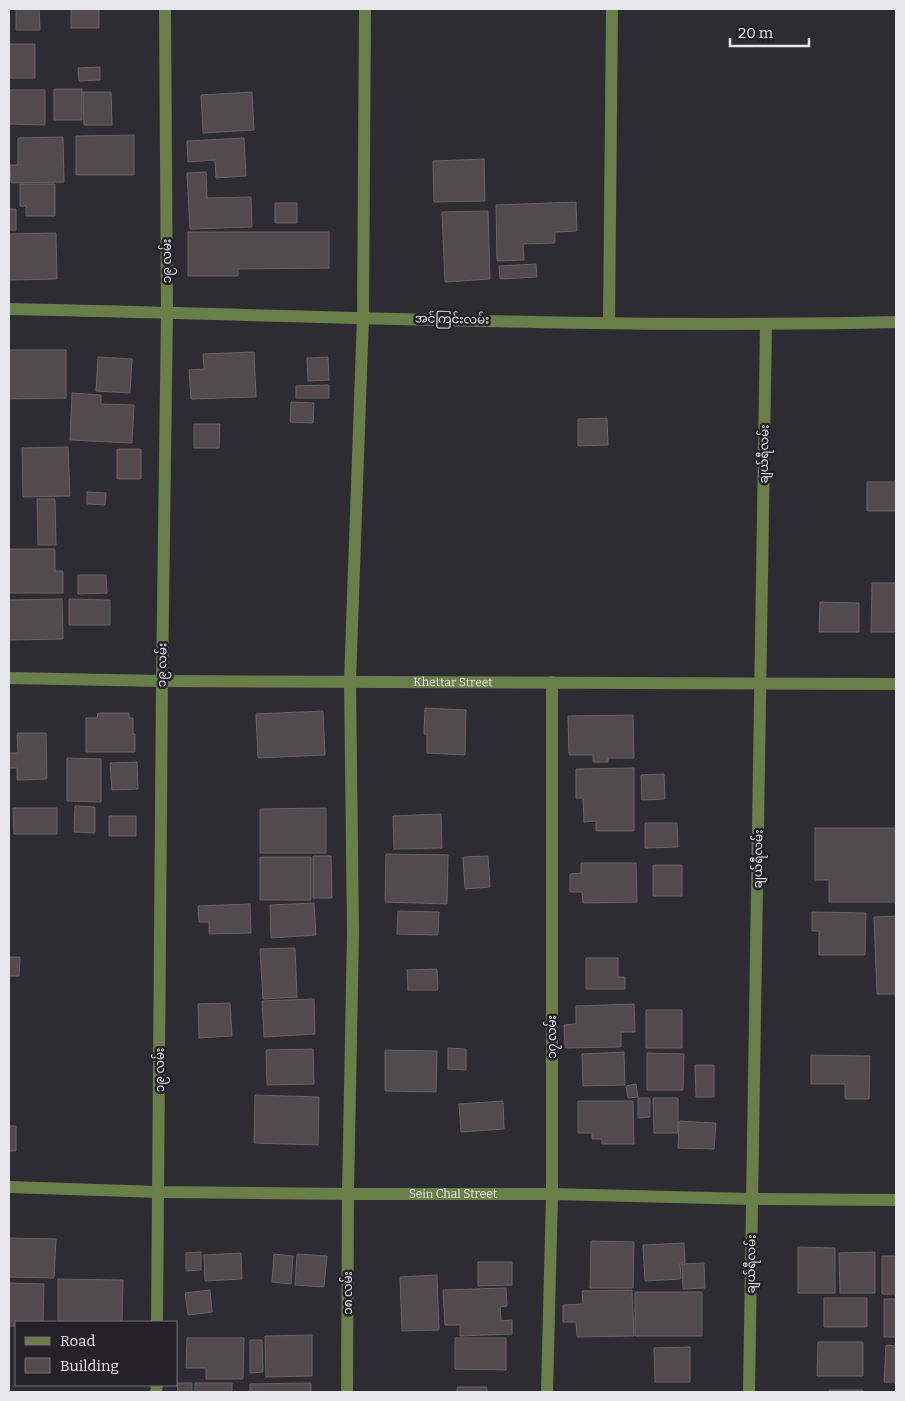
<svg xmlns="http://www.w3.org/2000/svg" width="905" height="1401" font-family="Bitter,'Noto Sans Myanmar',serif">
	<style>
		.building { fill: #524a4c; stroke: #6b6365 }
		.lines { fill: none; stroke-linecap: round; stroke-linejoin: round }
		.minor { stroke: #697e48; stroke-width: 12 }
		.labels { text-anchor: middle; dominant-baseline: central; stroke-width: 5; stroke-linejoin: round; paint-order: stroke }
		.street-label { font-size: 12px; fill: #e7e6ea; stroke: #242228 }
	</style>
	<rect width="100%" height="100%" fill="#2d2c32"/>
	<!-- building -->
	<path class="building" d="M16,9H39L40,30H16Z
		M71,9H99V28H71Z
		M9,44H35V78H9Z
		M100,67V80L79,81L78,68Z
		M54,89H82V120H54Z
		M9,90H45V125L9,124Z
		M83,92H111L112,125H84Z
		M252,92L254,130L203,133L201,95Z
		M134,135V175H76V136Z
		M63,137L64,182L11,183L10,165H18V138Z
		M244,138L246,176L216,178L215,160L188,162L187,141Z
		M484,159L485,201L434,202L433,161Z
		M206,172L207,198L251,197L252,227L190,229L187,173Z
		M20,184H55V216H26V206H20Z
		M576,202L577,231L555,232V243L523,244L524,260L497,261L496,205Z
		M275,203H297V223H275Z
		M9,209H16V230H9Z
		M488,211L490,279L445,282L442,212Z
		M188,232H329V268L238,269V276H188Z
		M56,233L57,279L9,280V234Z
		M536,264L537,277L500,279L499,266Z
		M9,350H66V398L9,399Z
		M254,352L256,397L191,399L189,370L204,369L203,354Z
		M98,357L132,359L130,393L96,391Z
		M328,357L329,380L308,381L307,358Z
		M329,385V398H296V386Z
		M72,393L101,395V404L134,405L132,443L70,440Z
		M291,402L314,403L313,423L290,422Z
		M607,418L608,445L578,446V419Z
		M194,424H220L219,448H194Z
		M68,447L70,496L23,497L22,448Z
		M117,449H141V479H117Z
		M867,482H896V511H867Z
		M87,492L106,493L105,505L87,504Z
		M37,499H55L56,545H38Z
		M9,549H55V571H63V593H9Z
		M78,575H106L107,593L78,594Z
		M872,583H896V632H871Z
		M62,599L63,639L9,640V600Z
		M69,599L110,600V625H69Z
		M820,602L859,603V632H819Z
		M425,708L466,710L465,755L427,753V734H424Z
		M323,711L325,755L258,758L256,714Z
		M98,713H129V718H133V734H135V752H86V718H97Z
		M633,715L634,758H608V762H593V755H569L568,716Z
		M17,733H46L47,779L17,780V768H9V753H18Z
		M67,758L101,759V802L67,801Z
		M137,762L138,789L112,790L110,763Z
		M634,768V831H596V821L584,822L583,798H576V769Z
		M664,774L665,799L642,800L641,775Z
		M75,806L95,807V833L74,832Z
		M13,808H57V834H14Z
		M326,808V853H260V809Z
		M441,814L442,848L394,849L393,816Z
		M109,816H136V836H109Z
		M645,823H677L678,847L645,848Z
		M815,828H896V902H829V880H815Z
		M386,854L448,855L447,904L385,902Z
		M313,856H331L332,898H313Z
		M488,856L490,887L465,889L463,857Z
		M260,857H311V900H260Z
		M581,863H636L637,902L583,903L582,892H570V874L581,873Z
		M653,865H682V896H653Z
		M314,903L316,935L271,938L270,905Z
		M250,904L251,933L209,934V922H199L198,906Z
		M398,911L439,912L438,935L397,934Z
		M812,912L866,913L865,955H819V931H812Z
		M896,916V994H877L874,917Z
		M295,948L297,997L263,999L260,949Z
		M9,957H20L19,976H9Z
		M586,958H618V977H625V989H586Z
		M437,969L438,990H408L407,970Z
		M314,999L315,1034L264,1037L262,1001Z
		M230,1003L232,1036L199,1038L198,1004Z
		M634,1004L635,1032H621V1047L565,1048L564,1025L576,1024V1006Z
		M646,1010H682V1048H646Z
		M448,1048L466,1049V1070L448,1069Z
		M313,1049L314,1084L267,1085L266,1050Z
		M385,1050L437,1051L436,1092L385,1091Z
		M624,1052L625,1085L583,1086L582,1054Z
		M647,1053L684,1054L683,1090H647Z
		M811,1055L870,1056L869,1099H845V1084H811Z
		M695,1065H714V1097H696Z
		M636,1084L638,1097L628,1098L626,1086Z
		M255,1095L319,1097L318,1145L254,1143Z
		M638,1098H650V1117L638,1118Z
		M653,1098H678V1133H654Z
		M503,1101L504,1129L461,1132L459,1104Z
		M578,1101H633L634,1144H602V1139H592V1133H578Z
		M679,1121L716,1123L714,1149L678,1148Z
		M9,1126H16V1151H9Z
		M9,1238L56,1239L54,1278L9,1277Z
		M591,1241L634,1242L633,1288H590Z
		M684,1243L685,1263H680L681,1279L645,1281L643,1245Z
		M798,1247L835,1248V1293H798Z
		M201,1252V1270L186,1271V1253Z
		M875,1252V1293H840L839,1253Z
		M241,1253L242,1279L205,1281L204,1255Z
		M274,1254L293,1256L291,1284L272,1282Z
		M297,1254L327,1256L324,1287L295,1285Z
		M882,1256H896V1294H882Z
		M478,1262H512V1285L478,1286Z
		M704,1263L705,1288L683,1289L682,1264Z
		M437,1275L439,1330L402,1331L400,1277Z
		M58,1279L123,1280L122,1322H58Z
		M9,1283L44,1284L43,1322H16V1326H9Z
		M506,1288L507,1306L500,1307L501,1321L512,1320V1334L460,1336V1325H445L443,1290Z
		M210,1290L212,1312L188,1315L185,1293Z
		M632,1290L634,1336L577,1337L576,1322H563V1305L583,1304L582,1291Z
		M635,1292H702V1336H635Z
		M824,1298H867V1327H824Z
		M884,1299H896V1337H884Z
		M312,1335V1376L266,1377L265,1336Z
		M187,1338H244L243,1379H206V1368H186Z
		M455,1338H506V1370L455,1369Z
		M250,1340H262L263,1372L250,1373Z
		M818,1342H863V1376H817Z
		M886,1345L896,1346V1382H884Z
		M690,1347V1382H655L654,1348Z
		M177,1383H192V1392H178Z
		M195,1383H232V1392H195Z
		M311,1383V1392H250V1384Z
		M457,1387H487V1392H457Z
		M829,1390H863V1392H829Z"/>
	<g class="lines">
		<!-- minor -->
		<g class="minor">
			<path d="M9,309C304,315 600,329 896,322"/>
			<path d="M609,323L612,9"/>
			<path id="s1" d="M9,678L162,681L896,684"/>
			<path id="s2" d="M9,1187L159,1192L348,1194H552L752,1199L896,1200"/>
			<path d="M157,1322L162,681L167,312L165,9"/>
			<path d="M156,1392L157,1385"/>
			<path d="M347,1392L348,1194L353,932L350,681L363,317L365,9"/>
			<path d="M547,1392L552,1194V682"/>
			<path d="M749,1392L766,325"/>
		</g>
	</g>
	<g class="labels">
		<!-- street labels -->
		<g class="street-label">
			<text transform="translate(167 261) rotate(-90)">၁၉ လမ်း</text>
			<text transform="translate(452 319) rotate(1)">အင်ကြင်းလမ်း</text>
			<text transform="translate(764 454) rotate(-89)">ချယ်ရီလမ်း</text>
			<text transform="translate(162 665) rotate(-89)">၁၉ လမ်း</text>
			<text stroke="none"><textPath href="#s1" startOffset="444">Khettar Street</textPath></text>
			<text transform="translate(758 859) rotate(-89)">ချယ်ရီလမ်း</text>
			<text transform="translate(552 1037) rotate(-90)">၁၇ လမ်း</text>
			<text transform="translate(160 1070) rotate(-90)">၁၉ လမ်း</text>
			<text stroke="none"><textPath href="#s2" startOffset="444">Sein Chal Street</textPath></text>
			<text transform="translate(751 1264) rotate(-89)">ချယ်ရီလမ်း</text>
			<text transform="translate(348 1293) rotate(-90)">၁၈ လမ်း</text>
		</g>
	</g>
	<!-- border -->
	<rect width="905" height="1401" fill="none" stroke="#e7e6ea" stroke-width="20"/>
	<!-- legend -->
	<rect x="15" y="1321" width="162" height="65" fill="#242228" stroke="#727076"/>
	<rect x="25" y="1337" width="25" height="8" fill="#697e48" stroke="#727076"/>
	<text x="60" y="1346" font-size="15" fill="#e7e6ea">Road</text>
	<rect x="25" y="1358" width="25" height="15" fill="#524a4c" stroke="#727076"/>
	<text x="60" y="1371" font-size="15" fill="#e7e6ea">Building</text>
	<!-- scale -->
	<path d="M730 38v8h79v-8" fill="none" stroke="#e7e6ea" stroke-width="2.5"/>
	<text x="738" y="38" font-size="15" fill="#e7e6ea" stroke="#242228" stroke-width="4" paint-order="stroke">20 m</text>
</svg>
